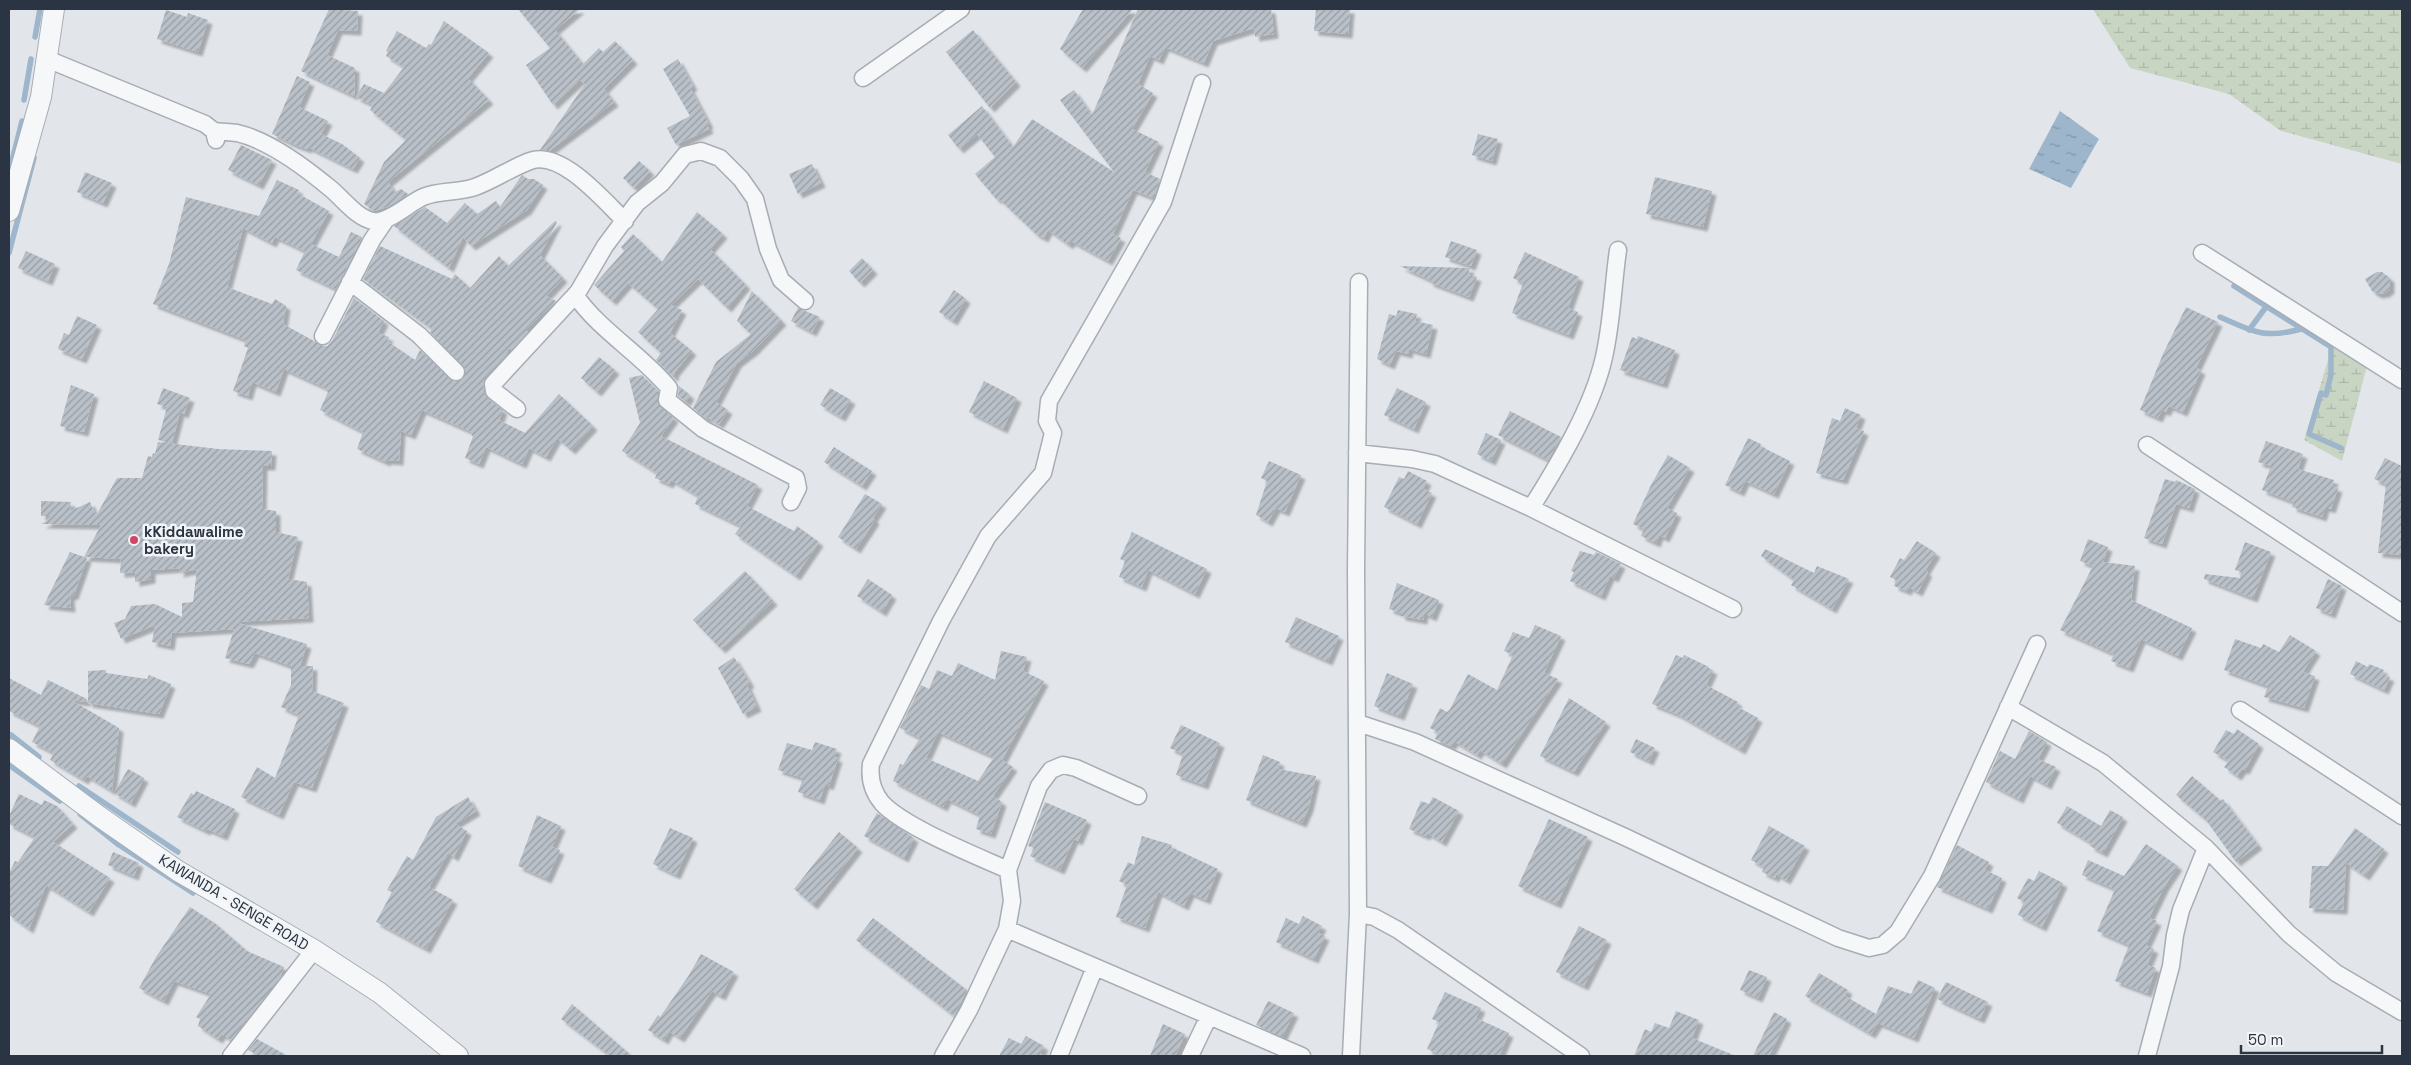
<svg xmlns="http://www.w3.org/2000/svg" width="2411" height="1065" font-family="'Space Grotesk',sans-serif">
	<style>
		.wetland { fill: url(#wetland-marsh) }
		.water { fill: url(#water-ripples) }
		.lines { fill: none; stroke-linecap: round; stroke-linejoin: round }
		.stream { stroke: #9db6cb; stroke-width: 5.5 }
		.building { fill: url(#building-hatch); fill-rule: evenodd; filter: url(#shadow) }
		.minor-casing { stroke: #a7adb5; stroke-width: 19 }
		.tertiary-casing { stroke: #a7adb5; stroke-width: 22 }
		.minor { stroke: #f5f7f9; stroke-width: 16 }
		.tertiary { stroke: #f5f7f9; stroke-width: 20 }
		.poi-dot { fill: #d14663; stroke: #f2f5f8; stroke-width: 2 }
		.labels { text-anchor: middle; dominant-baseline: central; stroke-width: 5; stroke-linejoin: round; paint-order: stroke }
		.poi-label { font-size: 15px; font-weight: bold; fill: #2a3443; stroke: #f2f5f8; text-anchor: start }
		.street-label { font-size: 15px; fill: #2a3443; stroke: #f2f5f8 }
	</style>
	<defs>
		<pattern id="wetland-marsh" width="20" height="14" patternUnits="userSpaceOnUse" patternTransform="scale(1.25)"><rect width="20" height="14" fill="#c9d5c3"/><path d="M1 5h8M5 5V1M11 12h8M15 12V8" fill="none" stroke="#adb7a9"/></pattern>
		<pattern id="water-ripples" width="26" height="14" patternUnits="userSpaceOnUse" patternTransform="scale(1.25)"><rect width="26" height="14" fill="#9db6cb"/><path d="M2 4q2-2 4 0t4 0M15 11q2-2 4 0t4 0" fill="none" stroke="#8095a6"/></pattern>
		<pattern id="building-hatch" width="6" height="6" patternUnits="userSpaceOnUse" patternTransform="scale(1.25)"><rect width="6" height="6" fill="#b9c0c8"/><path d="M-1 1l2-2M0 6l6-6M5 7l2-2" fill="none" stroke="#979da4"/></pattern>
		<filter id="shadow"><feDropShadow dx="4.5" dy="4.5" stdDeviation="1" flood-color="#0004"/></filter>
	</defs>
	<rect width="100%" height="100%" fill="#e2e6eb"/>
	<!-- wetland -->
	<path class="wetland" d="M2093,9H2402V164L2281,131L2229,94L2130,68Z
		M2333,343L2367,366L2342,461L2304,440Z"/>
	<!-- water -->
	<path class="water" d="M2060,111L2099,139L2071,188L2029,169Z"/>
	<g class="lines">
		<!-- stream -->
		<path class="stream" d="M35,37L40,9
			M24,100L31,59
			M9,173L22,121
			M9,253L34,158
			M2234,286L2331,347V375L2326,395L2321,393L2309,434L2341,448
			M2220,317C2253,332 2265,339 2301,329
			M2249,330L2266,307
			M11,735L39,757
			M9,765L60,801
			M79,786L178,852
			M80,814L119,845L193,893"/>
	</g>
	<!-- building -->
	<path class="building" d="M329,9L358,11L357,31L338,30L327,55L355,68L354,96L301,71Z
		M518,9H580L555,30L583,64L599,48L603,52L615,41L633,60L604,89L614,102L549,151L540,150L585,84L580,80L553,105L526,65L550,48Z
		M1083,9H1133L1082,68L1060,49Z
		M1138,9H1271L1274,34L1255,37L1254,28L1213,41L1204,63L1165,47L1159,60L1150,56L1138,84L1153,93L1132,129L1159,142L1145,172L1160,179L1154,198L1133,190L1113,234L1121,238L1108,261L1071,241L1069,245L1048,230L1044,238L1036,234L998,198L997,200L975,174L995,157L977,134L959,149L948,135L982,106L1013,147L1032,119L1114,172L1060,100L1074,90L1092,115Z
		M1316,9H1350L1348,34L1314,31Z
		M166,10L187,17L188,13L208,20L198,52L157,39Z
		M444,21L489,53L468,78L489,100L388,182L395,192L401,189L408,194L387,207L374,211L364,204L384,162L406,140L370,110L373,105L356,97L364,84L384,93L404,67L386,56L388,52L386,51L397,31L426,48L429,44L431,45Z
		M973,30L1016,82L990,108L946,52Z
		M678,59L693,86L690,88L709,124L707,125L709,129L676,145L667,128L690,116L663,69Z
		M297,76L310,82L299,107L328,121L321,134L342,144L360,158L353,169L308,147L307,149L293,144L272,134Z
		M1478,134L1498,139L1492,161L1472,155Z
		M241,145L272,160L259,185L228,170Z
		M639,161L650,171L634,188L623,178Z
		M812,164L821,183L798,194L789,174Z
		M85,172L112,183L103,203L77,192Z
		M522,175L528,179H534L543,185L527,210L471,246L463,237L449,268L394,226L425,207L447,223L465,203L477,214L496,201L500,207Z
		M1655,177L1712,191L1703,227L1646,214Z
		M277,180L299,190L297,193L329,211L311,244L339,257L351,232L362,237L336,289L296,270L305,251L275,237L272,243L243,228L227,287L272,304L275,299L286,306L283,324L323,346H327L332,341L354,298L384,321L378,333L389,337L387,341L415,360L420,350L454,382L463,379L465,369L430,332L432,329L363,279L380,246L452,279L455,274L470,288L499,256L508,266L555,221L557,222L540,255L563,278L546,296L556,301L525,330L528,332L511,350L509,348L505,357L486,377L483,381L484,392L488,399L503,410L499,420L525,433L559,394L593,426L571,450L557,438L546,457L529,448L522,464L486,447L479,464L465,458L473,436L471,435L472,432L422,410L411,435L401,431L399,461L387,460L386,462L357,449L363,432L320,410L328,392L325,390L326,388L284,369L276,392L252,382L248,396L233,391L248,348L244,346L246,340L153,304L169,264L186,197L259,216Z
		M697,212L723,234L710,249L746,285L727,308L698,279L671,305L682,310L670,333L692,351L674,373L675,374L673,377L656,360L661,353L638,332L658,309L628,283L612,301L594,285L624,251L621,247L633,234L662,262Z
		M1451,241L1477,250L1471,266L1445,257Z
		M26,251L55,264L48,281L18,268Z
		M1525,252L1579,277L1568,308L1578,312L1569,335L1512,313L1523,283L1513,278Z
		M862,258L873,270L860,283L849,271Z
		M1400,266L1470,268L1468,274L1477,277L1469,297L1429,282L1430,280Z
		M2377,272H2382L2390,278V289L2385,293L2378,294L2372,291L2365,279Z
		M954,290L966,299L953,321L939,312Z
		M752,291L782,321L754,350L737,363L716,402L728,410L719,424L707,417L706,419L693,408L716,362L751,334L737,321Z
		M2186,307L2218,322L2196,368L2201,370L2183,412L2169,406L2166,412L2162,410L2158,418L2140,410L2163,354Z
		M798,308L820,317L812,332L791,321Z
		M1398,310L1417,314L1415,321L1433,325L1426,354L1409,349L1408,354L1396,351L1390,365L1377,359L1389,314L1396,316Z
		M77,316L97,325L82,359L58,349L64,333L69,335Z
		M1638,336L1675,350L1663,384L1620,370L1632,337L1637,339Z
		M599,357L615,370L597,392L581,378Z
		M642,375L658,391V404L674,418L661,436L758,485L747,506L794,531L797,526L819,542L796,576L735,534L741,526L695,504L698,496L671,480L669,484L655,478L657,473L622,451L640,423L629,378Z
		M984,381L1017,398L1003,429L969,412Z
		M71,385L94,394L84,432L60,426Z
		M679,386L690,395L686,402L678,396Z
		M163,388L190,398L184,414L180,412L172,443L158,440L167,407L157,404Z
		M830,388L851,400L841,417L820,405Z
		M1397,388L1426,402L1414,429L1384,415Z
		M1845,408L1861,415L1856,428L1864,431L1843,480L1816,473L1832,418L1840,421Z
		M1510,411L1561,437L1548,460L1498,435Z
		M1486,433L1501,440L1491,461L1477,454Z
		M1748,438L1761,444L1760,446L1790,461L1774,494L1745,481L1740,492L1725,485Z
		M2266,441L2303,454L2298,469L2334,480L2332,486L2338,488L2331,509L2325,507L2322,517L2292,507L2294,502L2262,490L2271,466L2258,462Z
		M158,442L218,449L272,451L271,466H263L262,509L276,511V532L298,537L288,579L307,582L309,618L235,622L307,644L300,666H313L312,691L344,703L312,788L294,782L279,815L241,797L257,767L275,778L299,715L281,707L291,685V666L255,653L249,664L225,658L234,629L172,633L170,646L152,642L155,625L121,639L114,623L125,619L131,606L155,604L182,617V603L193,602L197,569L179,573L180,568L151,570V579L135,582V572L120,573L121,559L85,557L87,558L74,595L70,596L71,608L44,605L70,552L84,557L101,525L41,524L47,521L50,516H41V501L71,502L70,511L90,502L96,516L117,478H142L148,456L152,457L153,453L155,454Z
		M834,447L872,471L862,486L824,462Z
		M1668,455L1690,468L1667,508L1677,513L1665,538L1659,535L1656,543L1641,536L1644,529L1633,524L1651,485Z
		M2385,458L2402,466V555L2378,553L2386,484L2374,479Z
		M1269,461L1301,475L1285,512L1276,508L1268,522L1256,515L1267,481L1261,478Z
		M1408,471L1427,481L1423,489L1432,493L1417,524L1384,507L1399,477L1404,479Z
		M2165,479L2175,482L2176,480L2195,489L2189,508L2176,504L2162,544L2144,538Z
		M865,494L882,504L873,518L875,520L856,549L838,537Z
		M1132,532L1207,569L1195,594L1148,570L1142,587L1119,577L1125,561L1120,559Z
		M2088,539L2108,547L2103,562L2135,566L2131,600L2192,628L2178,656L2141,639L2129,668L2111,661L2114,654L2060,630L2093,566L2080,561Z
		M1917,541L1936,553L1925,571L1928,572L1918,592L1909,587L1907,591L1894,586L1896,580L1890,577L1900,558L1904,560Z
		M2245,542L2271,552L2253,598L2204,579L2205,574L2240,578L2241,572L2235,570Z
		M1765,549L1814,573L1817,566L1849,579L1832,609L1791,585L1794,580L1761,556Z
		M1580,551L1594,555L1596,552L1621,564L1614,578L1610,576L1601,596L1570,581L1574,572L1571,571Z
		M745,571L773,601L721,649L693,620Z
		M868,579L892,595L882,612L857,596Z
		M2328,579L2342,586L2331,614L2316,608Z
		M1397,583L1439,600L1432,617L1424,613L1423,620L1401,616V613L1389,609Z
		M1296,617L1339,636L1328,661L1285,642Z
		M1535,625L1561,636L1544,673L1558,679L1502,764L1480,750L1477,755L1454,741L1451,746L1435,739L1438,732L1430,728L1440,708L1447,712L1450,709L1468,674L1497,690L1513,655L1504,651L1513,632L1529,638Z
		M2290,635L2316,651L2303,672L2315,676L2304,708L2264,697L2268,686L2224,670L2235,639L2261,648L2263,644L2279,652Z
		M1001,651L1027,657L1023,671L1044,681L1002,760L1013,767L993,796L1002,802L991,834L976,829L980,815L947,799L943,807L893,781L900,764L903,765L920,738L900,728L921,685L929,689L937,670L952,676L958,663L995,680ZM938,732L994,757L978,781L926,758Z
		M1676,655L1683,658L1684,655L1709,667L1708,668L1713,670L1706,685L1738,702L1736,706L1758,718L1741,750L1677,714L1652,704Z
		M734,657L750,683L747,685L757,707L743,714L718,668Z
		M2356,661L2368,667L2369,664L2384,670L2382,674L2390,677L2384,690L2350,674Z
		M106,670V673L147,679L149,675L171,684L159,714L88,703V671Z
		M1387,673L1413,684L1400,716L1374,706Z
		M9,678L41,695L48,680L87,699L86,702L71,700L119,728L112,791L87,776L84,780L50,760L54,753L32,742L40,726L9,711Z
		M1569,698L1606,722L1574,772L1540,756Z
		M1181,725L1220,743L1204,785L1176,775L1183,754L1170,748Z
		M2237,729L2259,744L2245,770L2242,769L2237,776L2224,767L2229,761L2213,752L2226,730L2234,734Z
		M2029,731L2047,742L2038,759L2056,767L2047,785L2030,776L2019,799L1986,782L2000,751L2015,759Z
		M1636,739L1655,748L1649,761L1630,752Z
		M815,742L837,749L834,757L838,758L829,786L825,784L820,800L798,792L803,778L778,770L787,743L812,750Z
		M1263,755L1280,762L1278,769L1316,776L1309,807L1302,823L1246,800Z
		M128,769L144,778L131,803L114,793Z
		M2192,776L2221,801L2223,799L2258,845L2236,862L2206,820L2176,795Z
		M196,791L235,809L223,836L207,829L206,831L177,817L191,793L194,795Z
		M19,794L42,805L44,800L57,806L73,824L53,842L110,878L89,912L46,885L29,929L9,915V873L15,861L18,862L35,837L9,824V816Z
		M468,797L476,811L455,824L467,831L454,857L448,853L429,887L453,900L426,949L376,922L392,892L387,890L407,856L413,860L436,817Z
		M1433,797L1459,811L1442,842L1427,833L1426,836L1409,829L1421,801L1429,804Z
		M1045,802L1087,820L1078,841L1074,839L1060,870L1030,856L1034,848L1028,846Z
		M2067,806L2101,826L2110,810L2123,817L2103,853L2090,846L2091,843L2057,823Z
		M877,813L914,838L904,858L864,836Z
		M537,815L561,826L552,847L560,850L547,879L518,866Z
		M1549,819L1588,837L1557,904L1518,886Z
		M1769,826L1805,846L1786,880L1776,874L1775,878L1762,872L1764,867L1751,860Z
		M670,828L693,838L676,875L653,864Z
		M2355,828L2384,849L2365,876L2346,863L2343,910L2309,908L2312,866H2328Z
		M839,832L858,848L813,905L794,889Z
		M1142,836L1172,845L1171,847L1218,869L1206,900L1190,893L1184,906L1158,892L1145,928L1116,917L1127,885L1119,881L1128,862L1134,865Z
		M2146,844L2178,866L2164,887L2149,918L2157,921L2146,945L2154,949L2147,965L2156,968L2147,993L2115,981L2129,945L2097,931L2115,889L2082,875L2088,860L2124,876Z
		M1957,845L1989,862L1985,870L2002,878L1988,909L1937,887Z
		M113,852L139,863L134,876L108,865Z
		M2039,871L2063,883L2042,927L2018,915L2024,902L2017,898L2028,878L2034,881Z
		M190,907L216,924L247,951L284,967L280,978L231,1040L222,1034L218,1039L198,1026L200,1019L196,1017L211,994L174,981L164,1001L139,988L156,957Z
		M1303,916L1322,926L1318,933L1325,936L1314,959L1276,942L1286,918L1299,924Z
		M873,918L967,990L954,1016L856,940Z
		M1579,926L1607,940L1584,986L1556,972Z
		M701,954L734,972L721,996L712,991L680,1038L669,1031L664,1040L648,1030L658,1015L660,1017L689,975Z
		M1749,970L1767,977L1758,998L1740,990Z
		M1819,973L1848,990L1845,996L1876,1014L1888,986L1911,994L1918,980L1935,988L1914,1038L1878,1023L1871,1034L1805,996Z
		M1946,982L1988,1002L1980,1019L1937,999Z
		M1445,992L1481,1008L1476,1018L1509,1033L1499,1056H1443L1427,1049L1439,1022L1432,1019Z
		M1268,1001L1294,1013L1282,1037L1256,1025Z
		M572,1004L632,1056H610L561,1019Z
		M1676,1011L1699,1020L1692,1038L1736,1056H1634L1645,1029L1651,1032L1655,1023L1669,1028Z
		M1774,1012L1787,1019L1769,1056H1753Z
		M1163,1024L1185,1034L1175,1056H1150Z
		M1026,1036L1044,1046L1040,1054L1045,1056H999L1009,1038L1021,1044Z
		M257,1039L288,1056H259L248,1050Z"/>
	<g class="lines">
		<!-- minor casing -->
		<g class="minor-casing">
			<path id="minor" d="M47,59L205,124L214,131L216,140
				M863,78L961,9
				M214,131C222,132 230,132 237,133C268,140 307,169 331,189C343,199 357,218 373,221C388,224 409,203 423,197C439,190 458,193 475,187C494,180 511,168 530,161C561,149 604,201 625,221
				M2202,253L2402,380
				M350,282L419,335L456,372
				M575,295C600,331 641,354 669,388L667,400L703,429L796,478L798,488L791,502
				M323,336L372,240L385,221
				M517,409L494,391L493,384L578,292L605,246L637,203L662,183L685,155L701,151L720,158L741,179L755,199L768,249L781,280L805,301
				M2147,445L2402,613
				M1357,453L1412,459L1435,464L1531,508L1733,609
				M1531,508C1558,465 1593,407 1604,357C1612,322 1613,285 1618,250
				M2008,707L2103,763L2206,848L2289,934L2336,973L2402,1012
				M2240,710L2402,816
				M1358,723L1415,742L1625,837L1838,938L1869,948L1883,945L1898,932L1932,876L2037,644
				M1008,870C977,856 904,827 882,803C872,791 869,779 871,764L941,621L988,536L1043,473L1053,433L1047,421L1049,401L1163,202L1202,83
				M1358,914L1374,917L1398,930L1581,1056
				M1007,929L1302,1056
				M231,1056L314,950
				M943,1056L969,1010L1007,929L1012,901L1008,870L1039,786L1051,770L1063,765L1076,768L1138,796
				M1059,1056L1095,967
				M1190,1056L1209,1016
				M1351,1056L1358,914L1356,571L1359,282
				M2147,1056L2171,966L2175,935L2181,910L2206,848"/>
		</g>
		<!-- tertiary casing -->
		<g class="tertiary-casing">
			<path id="tertiary" d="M9,211L41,97L54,9
				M9,749L100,817L178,871L314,950L380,993L458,1056"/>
		</g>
		<!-- minor -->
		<use href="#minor" class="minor"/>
		<!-- tertiary -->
		<use href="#tertiary" class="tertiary"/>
	</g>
	<!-- markers -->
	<circle class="poi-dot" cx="134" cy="540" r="5"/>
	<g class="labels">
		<!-- poi labels -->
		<g class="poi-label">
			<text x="144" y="531">kKiddawalime<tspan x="144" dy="17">bakery</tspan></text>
		</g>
		<!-- street labels -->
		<g class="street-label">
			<text transform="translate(234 902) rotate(31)">KAWANDA - SENGE ROAD</text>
		</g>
	</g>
	<!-- border -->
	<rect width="2411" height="1065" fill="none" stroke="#2a3443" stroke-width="20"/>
	<!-- scale -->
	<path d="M2241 1045v8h141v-8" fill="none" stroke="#2a3443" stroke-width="2.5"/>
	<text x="2248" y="1045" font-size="15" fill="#2a3443" stroke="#f2f5f8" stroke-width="4" paint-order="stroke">50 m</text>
</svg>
